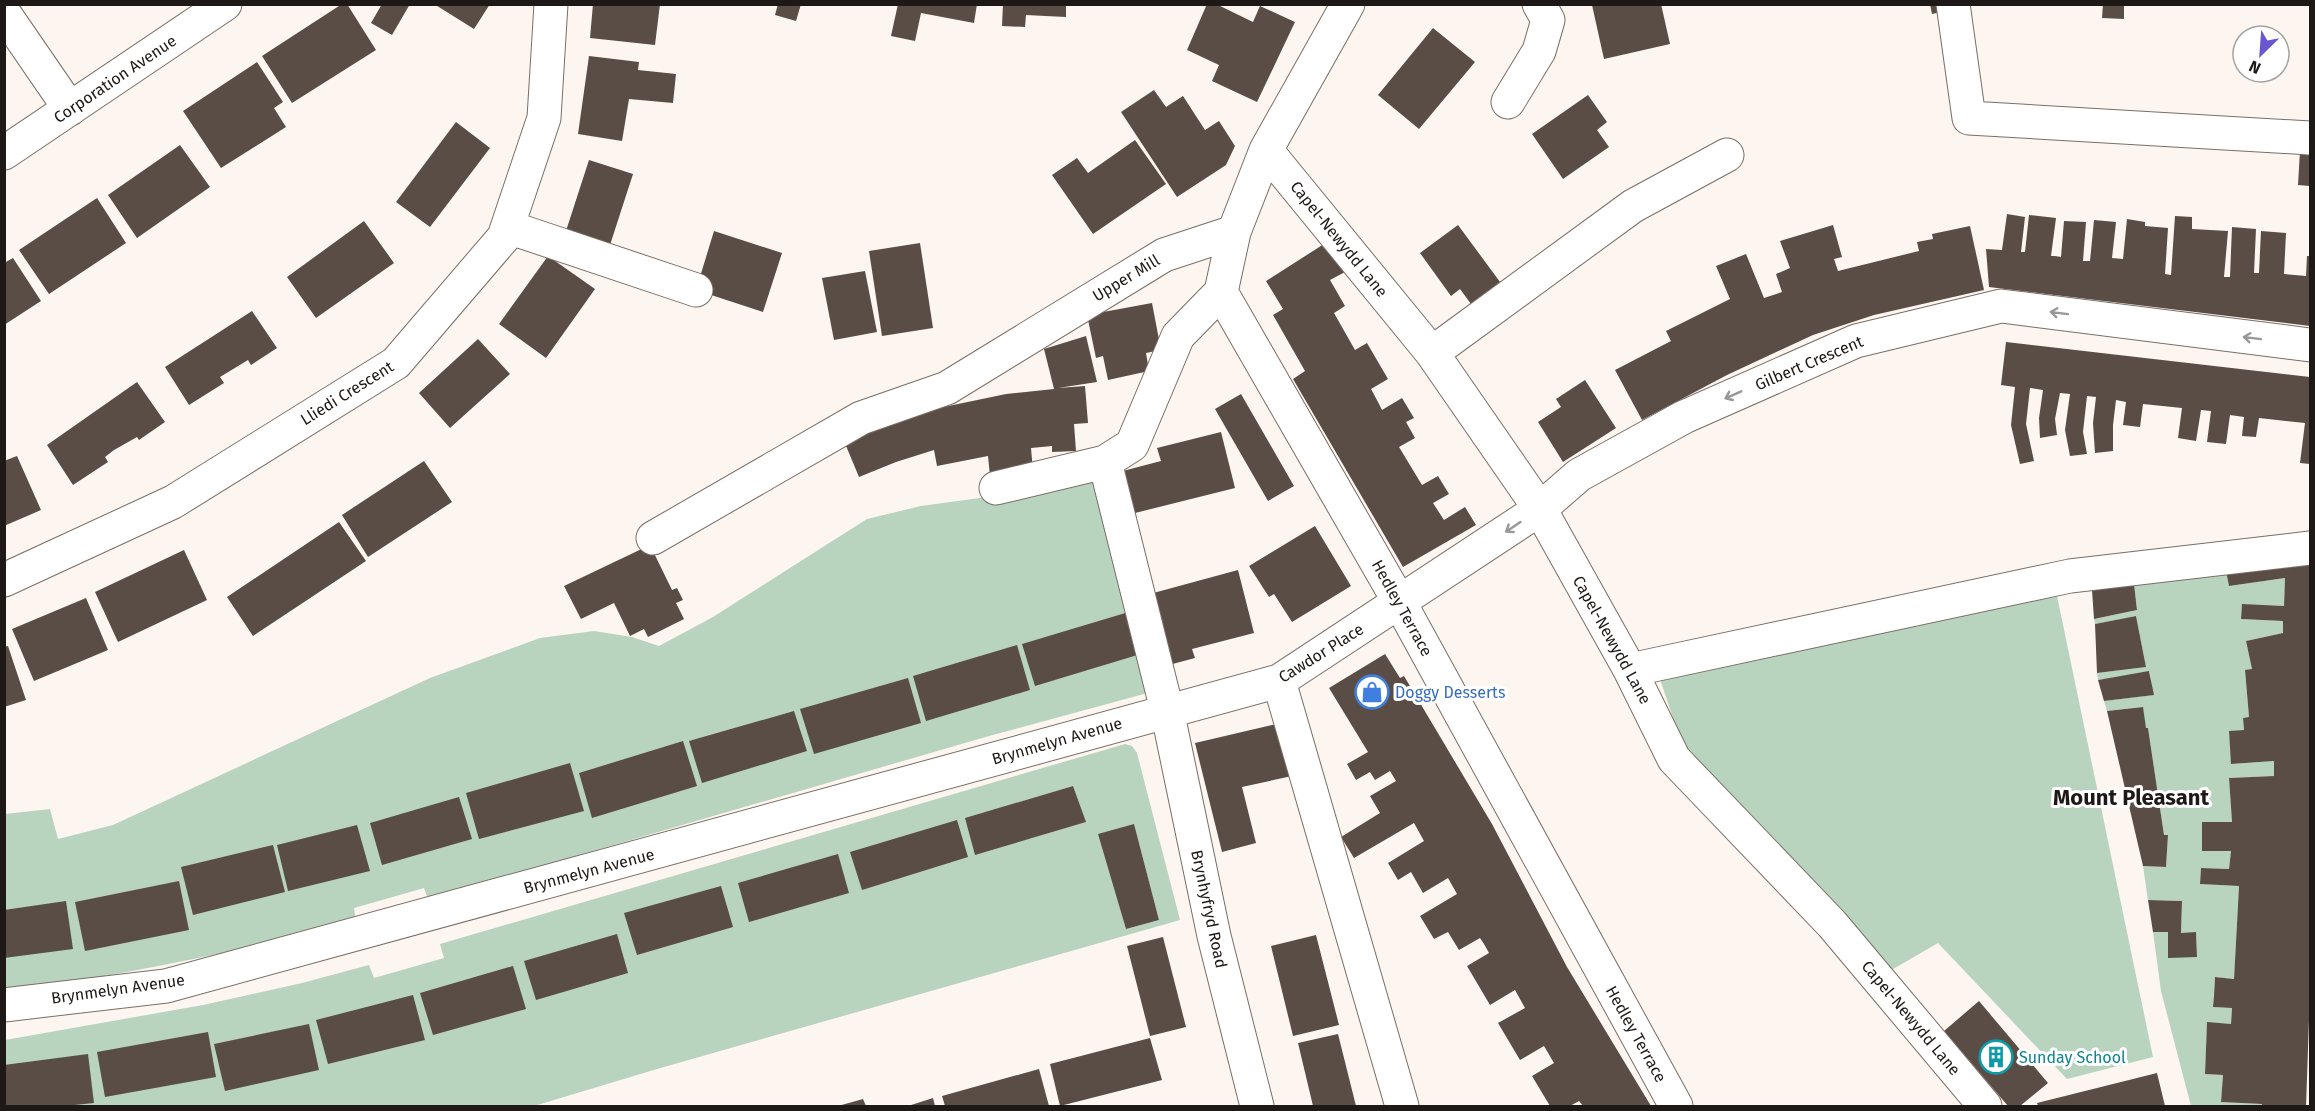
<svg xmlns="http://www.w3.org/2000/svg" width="2315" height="1111" font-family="'Fira Sans',sans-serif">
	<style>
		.green { fill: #b8d3be; fill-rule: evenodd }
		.building { fill: #594d46 }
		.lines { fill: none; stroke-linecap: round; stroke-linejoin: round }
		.minor-casing { stroke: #7a6e66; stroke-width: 35 }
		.minor { stroke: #fff; stroke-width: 33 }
		.oneway { stroke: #9a9896 }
		.labels { text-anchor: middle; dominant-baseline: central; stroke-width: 6; stroke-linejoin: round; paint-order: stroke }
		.street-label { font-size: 16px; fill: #1e1916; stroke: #fff }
		.shop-label { font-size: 16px; fill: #366cbe; stroke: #fff; text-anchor: start }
		.culture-label { font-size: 16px; fill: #0d838f; stroke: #fff; text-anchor: start }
		.district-label { font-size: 22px; font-weight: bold; fill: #1e1916; stroke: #fff }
	</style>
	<rect width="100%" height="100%" fill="#fdf5ef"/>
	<!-- green -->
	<path class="green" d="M1079,479L1097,482L1155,691L989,736L428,899L424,888L354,908L356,922C240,951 123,975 5,992V814L50,809L58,839L113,825L430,678L540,638L594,631L632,637L659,646L713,617L867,519L921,506L1039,490Z
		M2226,571L2229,586L2285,578L2284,606L2242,605L2241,619L2283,621V633L2246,641L2252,669L2245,671L2249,717L2243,718L2244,730L2229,732L2232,764L2274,761V776L2229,778L2232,822L2202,823V851H2231L2229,869L2201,868L2200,884L2239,886L2234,979L2215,977L2213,1007L2232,1008L2231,1024L2207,1023L2205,1074L2223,1075L2221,1102L2262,1104V1106H2191L2161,991L2153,932H2168V957H2197L2196,933H2181L2182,901L2148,900L2143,866L2166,867L2168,835H2164L2148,728H2146L2142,707L2107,711L2104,701L2153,695L2150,672L2098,680L2097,673L2146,667L2136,616L2095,624L2094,619L2137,610L2134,584Z
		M2057,596L2153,1057L2067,1079L1938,943L1888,972L1684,751L1659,676Z
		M1125,744L1132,746L1137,753L1180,920L657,1069L534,1106H5V1040L203,1005L302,983L369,965L374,978L444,958L440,944ZM1073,786L1085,822L1028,839L1017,803ZM1134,825L1159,920L1126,929L1112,879Z"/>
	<!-- building -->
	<path class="building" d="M342,4H347L376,50L292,103L262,56Z
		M382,4H410L392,35L371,23Z
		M434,4H490L474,29Z
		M593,4H660L655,45L590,38Z
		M778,4H801L796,21L775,15Z
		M898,4H977L974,23L921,13L915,41L891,36Z
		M1003,4H1066V17L1026,15L1025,27L1002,26Z
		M1207,4H1216L1253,22L1260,6L1295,22L1257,102L1212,81L1219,65L1187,50Z
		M1596,4H1661L1670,44L1604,59L1592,5Z
		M1930,4H1949L1950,10L1932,14Z
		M2103,4H2124V19L2102,18Z
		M1433,28L1475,62L1419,129L1378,95Z
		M589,56L639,62L638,70L676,74L673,103L629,99L622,141L578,134Z
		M257,62L283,102L274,108L286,127L221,168L183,111Z
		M1154,90L1166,107L1183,96L1205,130L1219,121L1235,146L1226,165L1177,197L1121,112Z
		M1588,95L1607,122L1597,130L1609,147L1563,179L1532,134Z
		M456,122L490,148L430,227L396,202Z
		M1135,140L1166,184L1093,234L1052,175L1077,158L1088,173Z
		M180,145L210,187L137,238L108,195Z
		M2300,151L2310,152V186L2298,185Z
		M589,160L633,174L609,248L565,234Z
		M97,198L126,243L49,294L19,250Z
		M2007,214L2025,217L2021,252H2025L2029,215L2056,218L2051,256H2055L2061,257L2064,221L2086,222L2083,261H2090L2094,220L2116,222L2112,258L2123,259L2127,219L2145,222V226L2168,228L2165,274L2171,275L2175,216L2192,217V229L2228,231L2224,277H2230L2232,227L2256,229L2254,273H2259L2261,231L2286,233L2284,274L2306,276L2307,256H2310V326L1989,287L1986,249L2002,250Z
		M364,221L394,263L316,318L287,277Z
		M1458,225L1503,286L1474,308L1460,289L1451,296L1420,253Z
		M1833,225L1842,257L1834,259L1838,271L1919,251L1917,242L1933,239L1932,234L1970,226L1984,290L1874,315L1813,335L1727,375L1642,420L1615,370L1671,341L1666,331L1730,299L1716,266L1746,254L1764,298L1782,292L1776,274L1790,268L1780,241Z
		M714,231L782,253L763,312L696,290Z
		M920,243L933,328L882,336L869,251Z
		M1324,244L1345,272L1330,280L1345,306L1334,313L1355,350L1367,343L1388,379L1371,389L1378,402L1382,410L1402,398L1414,418L1406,422L1415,438L1399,447L1422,485L1438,476L1449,494L1433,503L1444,520L1465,507L1476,525L1403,567L1293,379L1305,371L1273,315L1283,309L1266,281Z
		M548,256L595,289L546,358L499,324Z
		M13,258L41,301L4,325V263Z
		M865,271L877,332L834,340L822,278Z
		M1152,303L1161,350L1146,353L1149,371L1108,380L1103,356L1096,358L1087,315Z
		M252,311L277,348L251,365L248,360L220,377L224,383L189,405L165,367Z
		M1086,336L1097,382L1058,388L1085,386L1088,423L1074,424L1076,451L1052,452V446L1031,448L1033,471L990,476L988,456L937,466L934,450L896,462L859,477L844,441L915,413L1006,394L1054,389L1044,349Z
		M478,339L510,374L450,428L419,393Z
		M2006,342L2310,377V464L2300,463L2305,423L2259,418L2256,437L2242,436L2244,417L2230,415L2226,444L2207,442L2211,411L2201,410L2196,441L2178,438L2182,408L2143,404L2140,427L2123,425L2126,402L2116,400L2113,425V451L2095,453L2093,423L2096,397L2087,396L2083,432L2087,454L2070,456L2065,430L2070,394L2060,393L2055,419L2057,435L2040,438L2039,418L2043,390L2030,388L2026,424L2034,461L2020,464L2011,425L2015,387L2001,385Z
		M1585,380L1616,428L1563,462L1538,422L1561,407L1556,399Z
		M137,382L165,422L139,440L137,437L114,450L105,457L108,462L73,485L47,445Z
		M1241,394L1294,486L1268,501L1215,409Z
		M1221,432L1235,488L1131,514L1119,472L1161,461L1157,448Z
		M17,456L41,510L4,526V461Z
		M424,461L452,502L368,557L342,515Z
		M339,522L366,561L253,636L227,597Z
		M1315,526L1351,586L1292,622L1274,594L1269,597L1249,566Z
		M650,545L672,590L677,588L683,600L676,603L684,619L648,637L644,629L630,636L614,603L581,619L564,586Z
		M184,550L207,600L118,642L95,592Z
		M2310,563V992L2306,1106H2262V1104L2221,1102L2223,1075L2205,1074L2207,1022L2231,1024L2232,1008L2213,1007L2214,995L2215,977L2234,979L2239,886L2200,884L2201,868L2229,869L2231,851H2202V822H2232L2229,778L2274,776V761L2231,764L2229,731L2244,730L2243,718L2249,717L2245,670L2252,669L2246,641L2283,633V621L2241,619L2242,604L2284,606L2285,578L2229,586L2226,571Z
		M1238,570L1254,633L1192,649L1195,658L1165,666L1146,595Z
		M2134,584L2137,610L2094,619L2092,590Z
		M86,598L108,650L34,681L12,629Z
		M1132,611L1144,653L1035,686L1022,644Z
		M2136,616L2146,667L2097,673L2095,624Z
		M1017,645L1030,690L926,721L913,676Z
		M8,646L26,700L4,707V647Z
		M1385,654L1400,678L1404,676L1492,824L1567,967L1651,1106H1583L1579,1101L1570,1106H1550L1532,1076L1554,1063L1544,1046L1520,1060L1498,1023L1525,1008L1515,990L1490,1005L1467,966L1489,953L1484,944L1480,938L1459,950L1448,932L1434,939L1420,916L1457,894L1448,878L1423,893L1411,872L1398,880L1388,863L1424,841L1414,823L1354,858L1341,837L1380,813L1370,796L1396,781L1390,771L1375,780L1370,772L1356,780L1347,764L1368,752L1329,688Z
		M2149,671L2154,695L2104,701L2098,680Z
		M908,678L921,723L814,754L800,709Z
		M2143,707L2146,728H2148L2164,835H2168L2166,867L2143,866L2107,711Z
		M794,711L807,751L702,783L689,741Z
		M1289,721L1301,774L1242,787L1256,843L1222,852L1195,743Z
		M683,741L697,786L592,818L579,773Z
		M570,763L584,811L479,839L466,793Z
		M1073,786L1086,822L975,855L965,818Z
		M459,797L472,839L382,865L370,823Z
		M957,820L968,857L862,890L850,852Z
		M1134,824L1159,920L1126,929L1098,834Z
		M357,825L370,871L288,891L277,845Z
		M273,845L285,892L193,915L181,867Z
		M838,854L849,893L749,922L738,883Z
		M179,881L189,930L85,951L75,902Z
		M721,886L733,927L637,955L624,913Z
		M2148,900L2182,901L2181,933L2196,932L2197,957L2168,958V932H2153Z
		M66,901L73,949L4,958V910Z
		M617,934L628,973L536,1000L524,961Z
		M1316,935L1339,1025L1293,1036L1271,946Z
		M1163,937L1186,1027L1150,1036L1127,946Z
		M513,966L526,1009L433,1035L420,993Z
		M413,995L425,1040L328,1064L316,1020Z
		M1979,1001L2048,1083L2020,1106H2008L1944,1031Z
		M309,1024L319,1070L225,1091L214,1044Z
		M208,1032L216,1077L105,1097L97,1052Z
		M1338,1034L1356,1106H1313L1298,1043Z
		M1150,1038L1162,1080L1060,1106L1050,1064Z
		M88,1054L94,1103L65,1106H4V1065Z
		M1039,1069L1049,1106H945L942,1096Z
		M2157,1073L2165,1106H2038L2037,1103Z
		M933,1098L935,1106H908Z
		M863,1099L866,1106H838Z"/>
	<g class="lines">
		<!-- minor casing -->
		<g class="minor-casing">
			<path id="minor" d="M1953,4L1969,118L2310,138
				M4,13L70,109
				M1508,102L1539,51L1548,20L1539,4
				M1266,150L1432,353L1540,509L1630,670L1674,759L1832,924L1985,1106
				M4,153L225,4
				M508,227L696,290
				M1234,232L1221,292L1400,603L1676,1106
				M1432,353L1633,206L1727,155
				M1105,462L1167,710L1214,936L1257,1106
				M996,488L1105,462L1132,445L1178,336L1221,292
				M653,538L861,418L947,388L1164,255L1234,232L1266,150L1348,4
				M4,580L173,502L396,363L504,237L544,118L551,4
				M1630,670L2070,576L2310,548
				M1279,681L1402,1106
				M4,1005L166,986L1279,681L1540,509L1579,475L1684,417L1856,341L2001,306L2310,345"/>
		</g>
		<!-- minor -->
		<use href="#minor" class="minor"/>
	</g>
	<!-- one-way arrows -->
	<defs><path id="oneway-shaft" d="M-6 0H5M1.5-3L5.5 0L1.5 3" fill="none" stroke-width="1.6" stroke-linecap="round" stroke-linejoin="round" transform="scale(1.5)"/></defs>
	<g class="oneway">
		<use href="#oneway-shaft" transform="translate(2059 313) rotate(-173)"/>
		<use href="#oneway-shaft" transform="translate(2252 338) rotate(-173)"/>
		<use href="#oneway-shaft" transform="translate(1733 395) rotate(156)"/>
		<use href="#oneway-shaft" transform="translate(1513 527) rotate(146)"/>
	</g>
	<!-- icons -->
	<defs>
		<g id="shop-ring" transform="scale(1.725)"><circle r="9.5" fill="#fff" stroke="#3f7fe0" stroke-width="1.5"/><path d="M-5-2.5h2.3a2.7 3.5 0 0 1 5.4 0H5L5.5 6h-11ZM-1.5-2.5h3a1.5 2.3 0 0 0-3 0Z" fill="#3f7fe0"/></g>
		<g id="building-ring" transform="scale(1.725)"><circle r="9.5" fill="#fff" stroke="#0f9aa8" stroke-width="1.5"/><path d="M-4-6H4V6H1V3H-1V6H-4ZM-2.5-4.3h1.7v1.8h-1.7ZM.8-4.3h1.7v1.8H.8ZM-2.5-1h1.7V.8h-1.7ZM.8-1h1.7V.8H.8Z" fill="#0f9aa8"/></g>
	</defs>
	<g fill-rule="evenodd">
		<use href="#shop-ring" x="1372" y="692"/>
		<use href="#building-ring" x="1996" y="1057"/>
	</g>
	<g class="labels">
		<!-- street labels -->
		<g class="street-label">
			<text transform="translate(115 79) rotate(-34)">Corporation Avenue</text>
			<text transform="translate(1339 239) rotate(51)">Capel-Newydd Lane</text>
			<text transform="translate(1126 278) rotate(-31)">Upper Mill</text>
			<text transform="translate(1809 363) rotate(-23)">Gilbert Crescent</text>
			<text transform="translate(347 393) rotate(-32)">Lliedi Crescent</text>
			<text transform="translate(1402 608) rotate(61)">Hedley Terrace</text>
			<text transform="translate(1612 640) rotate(61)">Capel-Newydd Lane</text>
			<text transform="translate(1321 653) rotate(-32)">Cawdor Place</text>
			<text transform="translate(1057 741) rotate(-16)">Brynmelyn Avenue</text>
			<text transform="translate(589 871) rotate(-15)">Brynmelyn Avenue</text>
			<text transform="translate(1209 909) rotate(78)">Brynhyfryd Road</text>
			<text transform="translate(118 989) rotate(-8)">Brynmelyn Avenue</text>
			<text transform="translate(1911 1018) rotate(50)">Capel-Newydd Lane</text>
			<text transform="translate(1636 1034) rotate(61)">Hedley Terrace</text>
		</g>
		<!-- shop labels -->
		<g class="shop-label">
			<text x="1395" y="692">Doggy Desserts</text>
		</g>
		<!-- culture labels -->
		<g class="culture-label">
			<text x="2019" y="1057">Sunday School</text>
		</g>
		<!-- district labels -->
		<g class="district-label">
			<text x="2131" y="797">Mount Pleasant</text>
		</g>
	</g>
	<!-- border -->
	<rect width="2315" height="1111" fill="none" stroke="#1e1916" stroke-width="12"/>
	<!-- north arrow -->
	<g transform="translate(2261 54) rotate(205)"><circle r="28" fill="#ffffff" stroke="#a5a3a2" stroke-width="1.5"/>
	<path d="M0-4.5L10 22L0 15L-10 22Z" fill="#6956d0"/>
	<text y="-9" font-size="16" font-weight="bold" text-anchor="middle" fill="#1e1916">N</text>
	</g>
</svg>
